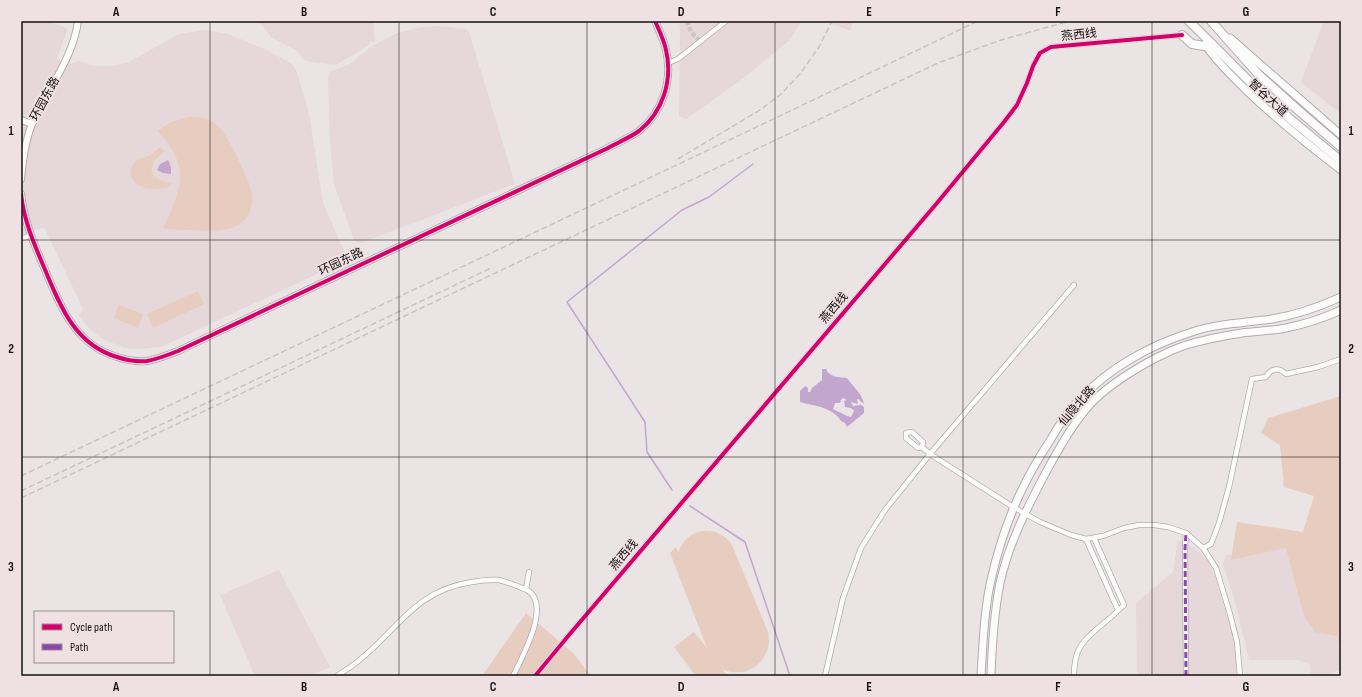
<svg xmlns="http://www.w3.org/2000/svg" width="1362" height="697" font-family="'Sofia Sans Condensed','Noto Sans SC',sans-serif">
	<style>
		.built { fill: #e6d7da }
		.green { fill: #e7cdbf }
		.water { fill: #c2a6cd; fill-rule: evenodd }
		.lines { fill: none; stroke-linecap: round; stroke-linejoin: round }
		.stream { stroke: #c2a6cd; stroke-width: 1.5 }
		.street-tunnel { stroke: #cac4c5; stroke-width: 4.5; stroke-dasharray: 4.5 2; stroke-linecap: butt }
		.street-casing { stroke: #b1acad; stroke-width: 6 }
		.secondary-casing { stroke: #b1acad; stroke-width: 8 }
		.primary-casing { stroke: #b1acad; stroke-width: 9 }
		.highway-casing { stroke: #b1acad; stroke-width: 10 }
		.street { stroke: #fcfbfb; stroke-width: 4.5 }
		.secondary { stroke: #fcfbfb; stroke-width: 6 }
		.primary { stroke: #fcfbfb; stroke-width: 7 }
		.highway { stroke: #fcfbfb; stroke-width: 8 }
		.rail { stroke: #c5c4c4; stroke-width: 1.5; stroke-dasharray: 6 3; stroke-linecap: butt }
		.quiet { stroke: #8e44ad; stroke-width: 3; stroke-dasharray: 6 3; stroke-linecap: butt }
		.cycleway-casing { stroke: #eee0e3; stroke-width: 6 }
		.cycleway { stroke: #d6006c; stroke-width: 4 }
		.grid { fill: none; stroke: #151011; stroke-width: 1; stroke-opacity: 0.55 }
		.labels { text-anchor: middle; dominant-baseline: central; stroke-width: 4; stroke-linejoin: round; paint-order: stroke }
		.street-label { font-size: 12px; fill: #151011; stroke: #eee0e3 }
		.neatline { fill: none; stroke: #151011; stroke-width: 1.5 }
		.grid-label { font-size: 13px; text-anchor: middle; font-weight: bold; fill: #151011 }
	</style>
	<rect width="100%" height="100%" fill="#eae4e5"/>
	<!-- built -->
	<path class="built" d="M21,21H47L67,28V31L57,58L59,61L71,64L79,61L95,66H113L129,62L179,34L205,30L228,34L262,48L291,63L296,70L309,113L323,203L347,258V260L161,347L141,349L124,348L101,338L91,330L79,316V314L82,312L83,309L45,229L42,228L21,235Z
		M259,21H373L375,42H370L369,45L336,65L305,61L297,51L272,38Z
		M679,21H802L790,40L741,80L686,119L679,116L680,29Z
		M827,21H853L850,31Z
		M1324,21H1341V114L1301,82Z
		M438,26L466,29L469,32L514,180V184L424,219L360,243L357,242L354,240L334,184L330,143L328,77L329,72L350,64L372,46L397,33L423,27Z
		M1178,540L1190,545L1200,553L1209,563L1217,582L1235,642L1237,676H1137L1136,603L1173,572Z
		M1288,548L1312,630L1339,628L1341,637V669L1325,676H1311L1310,664L1297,660H1249L1235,602L1223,564L1226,555Z
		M279,570L330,667L309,676H255L220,595Z"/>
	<!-- green -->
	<path class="green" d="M188,117C197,117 204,117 212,121C224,128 232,147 238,159C242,168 251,185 252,196C254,231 220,232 194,230C184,230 173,230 163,228C182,189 191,164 157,131L171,122Z
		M160,147L165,151C146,166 146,178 172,183C170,185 169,188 165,188C148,193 118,182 136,161C139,158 144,158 148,156C152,154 156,150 160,147Z
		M198,291L204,304L153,328L147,314Z
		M119,305L143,314L138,328L114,318Z
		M1341,396V650L1337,636L1315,632L1304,616L1286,548L1231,560L1237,522L1303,532L1314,496L1284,487L1280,445L1261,433L1268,418Z
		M703,531C716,530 725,535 732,545L768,632C774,659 748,681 722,669L727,675L726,676H696L674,647L694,632L707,648L670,553L676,547L678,552C683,540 691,533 703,531Z
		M526,613L574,654L591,676H482Z"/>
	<!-- water -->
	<path class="water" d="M168,160L171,167V174L163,173L157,170L160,164Z
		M822,369H826C830,378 839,377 847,378C853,387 862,393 864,404L860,401L859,399H857L858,404L851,402L853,406L860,405V404L864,407V413L847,427L845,423L841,421C833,407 814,406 800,402V391L805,386L808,388V392H810L812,388L822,380ZM843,398L847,400L844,401L845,407L851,408L854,411L851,417C845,416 840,412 833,409L835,403H840L841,400Z"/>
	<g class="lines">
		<!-- stream -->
		<path class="stream" d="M672,490L647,452L645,422L567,302L682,210L709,197L753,164
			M690,506L745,542L790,676"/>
		<!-- street-tunnel -->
		<path class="street-tunnel" d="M687,21L691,32L700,41"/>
		<!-- street casing -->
		<g class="street-casing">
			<path id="street" d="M668,63L678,59L726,21
				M21,239L31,235
				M922,447L918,448L906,438V433L912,432L923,442L922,447L930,454L1074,285
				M1086,539L1118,610
				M1203,548L1211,544L1219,523L1229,487L1252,379L1266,377C1271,368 1279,367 1286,374L1318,367L1341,359
				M526,589L529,572
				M337,676C346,670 354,665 362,658C400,626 417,590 472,582C480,581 490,579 499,580C507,582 515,585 522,588C556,598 522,657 513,676
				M535,676L569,635L937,203L1004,122L1017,105L1027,83L1033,66L1040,53L1051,47L1182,35
				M825,676L843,598L861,548L885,510L930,454L1013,507L1040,522L1071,535L1086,539L1103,536L1124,528L1139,525H1154L1168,527L1186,533L1203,548L1216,568L1230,614L1237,642L1240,676
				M1074,676C1074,652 1080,643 1098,628C1107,621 1116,613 1124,605L1094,538
				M1186,676L1185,548L1186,533"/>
		</g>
		<!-- secondary casing -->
		<g class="secondary-casing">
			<path id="secondary" d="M21,120L32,124
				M21,179C23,160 25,142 32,124C47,90 73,59 78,21
				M21,194C24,222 35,246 46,272C61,308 76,345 117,357C126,360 137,362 147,361C158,359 168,355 178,351L606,149C617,143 629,138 639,131C663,112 673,80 666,50C664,40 659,30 655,21"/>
		</g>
		<!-- primary casing -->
		<g class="primary-casing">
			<path id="primary" d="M1230,38L1341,135
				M1205,44C1215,60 1231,75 1244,88C1275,118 1307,144 1341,170
				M981,676C983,644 984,611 991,580C1003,527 1021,484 1051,439C1059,425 1068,411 1079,400C1109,368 1150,345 1192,332C1218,323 1245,323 1272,319C1296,315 1319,307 1341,297
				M991,676C992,645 994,614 1000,583C1009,543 1026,510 1045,474C1057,452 1070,428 1087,408C1107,384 1153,357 1183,346C1202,340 1222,336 1242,333C1257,331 1272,331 1286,328C1305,324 1324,318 1341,310"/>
		</g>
		<!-- highway casing -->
		<g class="highway-casing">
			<path id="highway" d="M1189,21L1253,85L1289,118L1341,161
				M1211,21L1259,75L1298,110L1341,147
				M1182,35L1192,44L1216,48"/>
		</g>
		<!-- street -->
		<use href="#street" class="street"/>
		<!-- secondary -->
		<use href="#secondary" class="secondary"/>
		<!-- primary -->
		<use href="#primary" class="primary"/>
		<!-- highway -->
		<use href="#highway" class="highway"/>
		<!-- rail -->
		<path class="rail" d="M678,159L760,110L780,95L800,74L819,47L832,21
			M21,476C340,324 660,174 978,21
			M21,491L491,268
			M21,498L938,63L1001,40L1070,21"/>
		<!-- quiet -->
		<path class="quiet" d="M1186,676L1185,548L1186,533"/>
		<!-- cycleway casing -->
		<g class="cycleway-casing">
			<path id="cycleway" d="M21,194C24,222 35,246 46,272C61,308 76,345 117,357C126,360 137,362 147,361C158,359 168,355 178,351L606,149C617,143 629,138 639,131C663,112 673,80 666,50C664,40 659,30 655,21
				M535,676L569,635L937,203L1004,122L1017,105L1027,83L1033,66L1040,53L1051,47L1182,35"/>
		</g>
		<!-- cycleway -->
		<use href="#cycleway" class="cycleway"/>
	</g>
	<!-- grid -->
	<path class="grid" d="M210,21V676M399,21V676M587,21V676M775,21V676M963,21V676M1152,21V676M21,240H1341M21,457H1341"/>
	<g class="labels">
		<!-- street labels -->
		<g class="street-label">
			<text transform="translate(1079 35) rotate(-6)">燕西线</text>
			<text transform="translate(1268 98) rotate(43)">智谷大道</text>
			<text transform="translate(45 99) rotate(-62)">环园东路</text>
			<text transform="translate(341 262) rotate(-25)">环园东路</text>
			<text transform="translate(834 308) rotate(-50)">燕西线</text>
			<text transform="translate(1077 406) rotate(-49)">仙隐北路</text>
			<text transform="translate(624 555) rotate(-50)">燕西线</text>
		</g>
	</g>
	<!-- border -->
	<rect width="1362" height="697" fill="none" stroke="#eee0e3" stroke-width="44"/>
	<!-- legend -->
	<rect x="34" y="611" width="140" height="52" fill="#eee0e3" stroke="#978d8f"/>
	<rect x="42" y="624" width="20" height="6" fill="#d6006c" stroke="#978d8f"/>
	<text x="70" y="631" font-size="12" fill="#151011">Cycle path</text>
	<rect x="42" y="644" width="20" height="6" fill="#8e44ad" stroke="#978d8f"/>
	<text x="70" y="651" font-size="12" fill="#151011">Path</text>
	<rect x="22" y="22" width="1318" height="653" class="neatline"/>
	<g class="grid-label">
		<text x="116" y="16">A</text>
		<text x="304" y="16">B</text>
		<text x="493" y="16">C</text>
		<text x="681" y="16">D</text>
		<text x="869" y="16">E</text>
		<text x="1058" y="16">F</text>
		<text x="1246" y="16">G</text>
		<text x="11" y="135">1</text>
		<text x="1351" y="135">1</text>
		<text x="11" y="353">2</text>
		<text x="1351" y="353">2</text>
		<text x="11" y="571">3</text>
		<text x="1351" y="571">3</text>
		<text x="116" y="691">A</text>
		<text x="304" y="691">B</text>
		<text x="493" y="691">C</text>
		<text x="681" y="691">D</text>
		<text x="869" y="691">E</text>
		<text x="1058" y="691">F</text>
		<text x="1246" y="691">G</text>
	</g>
</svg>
